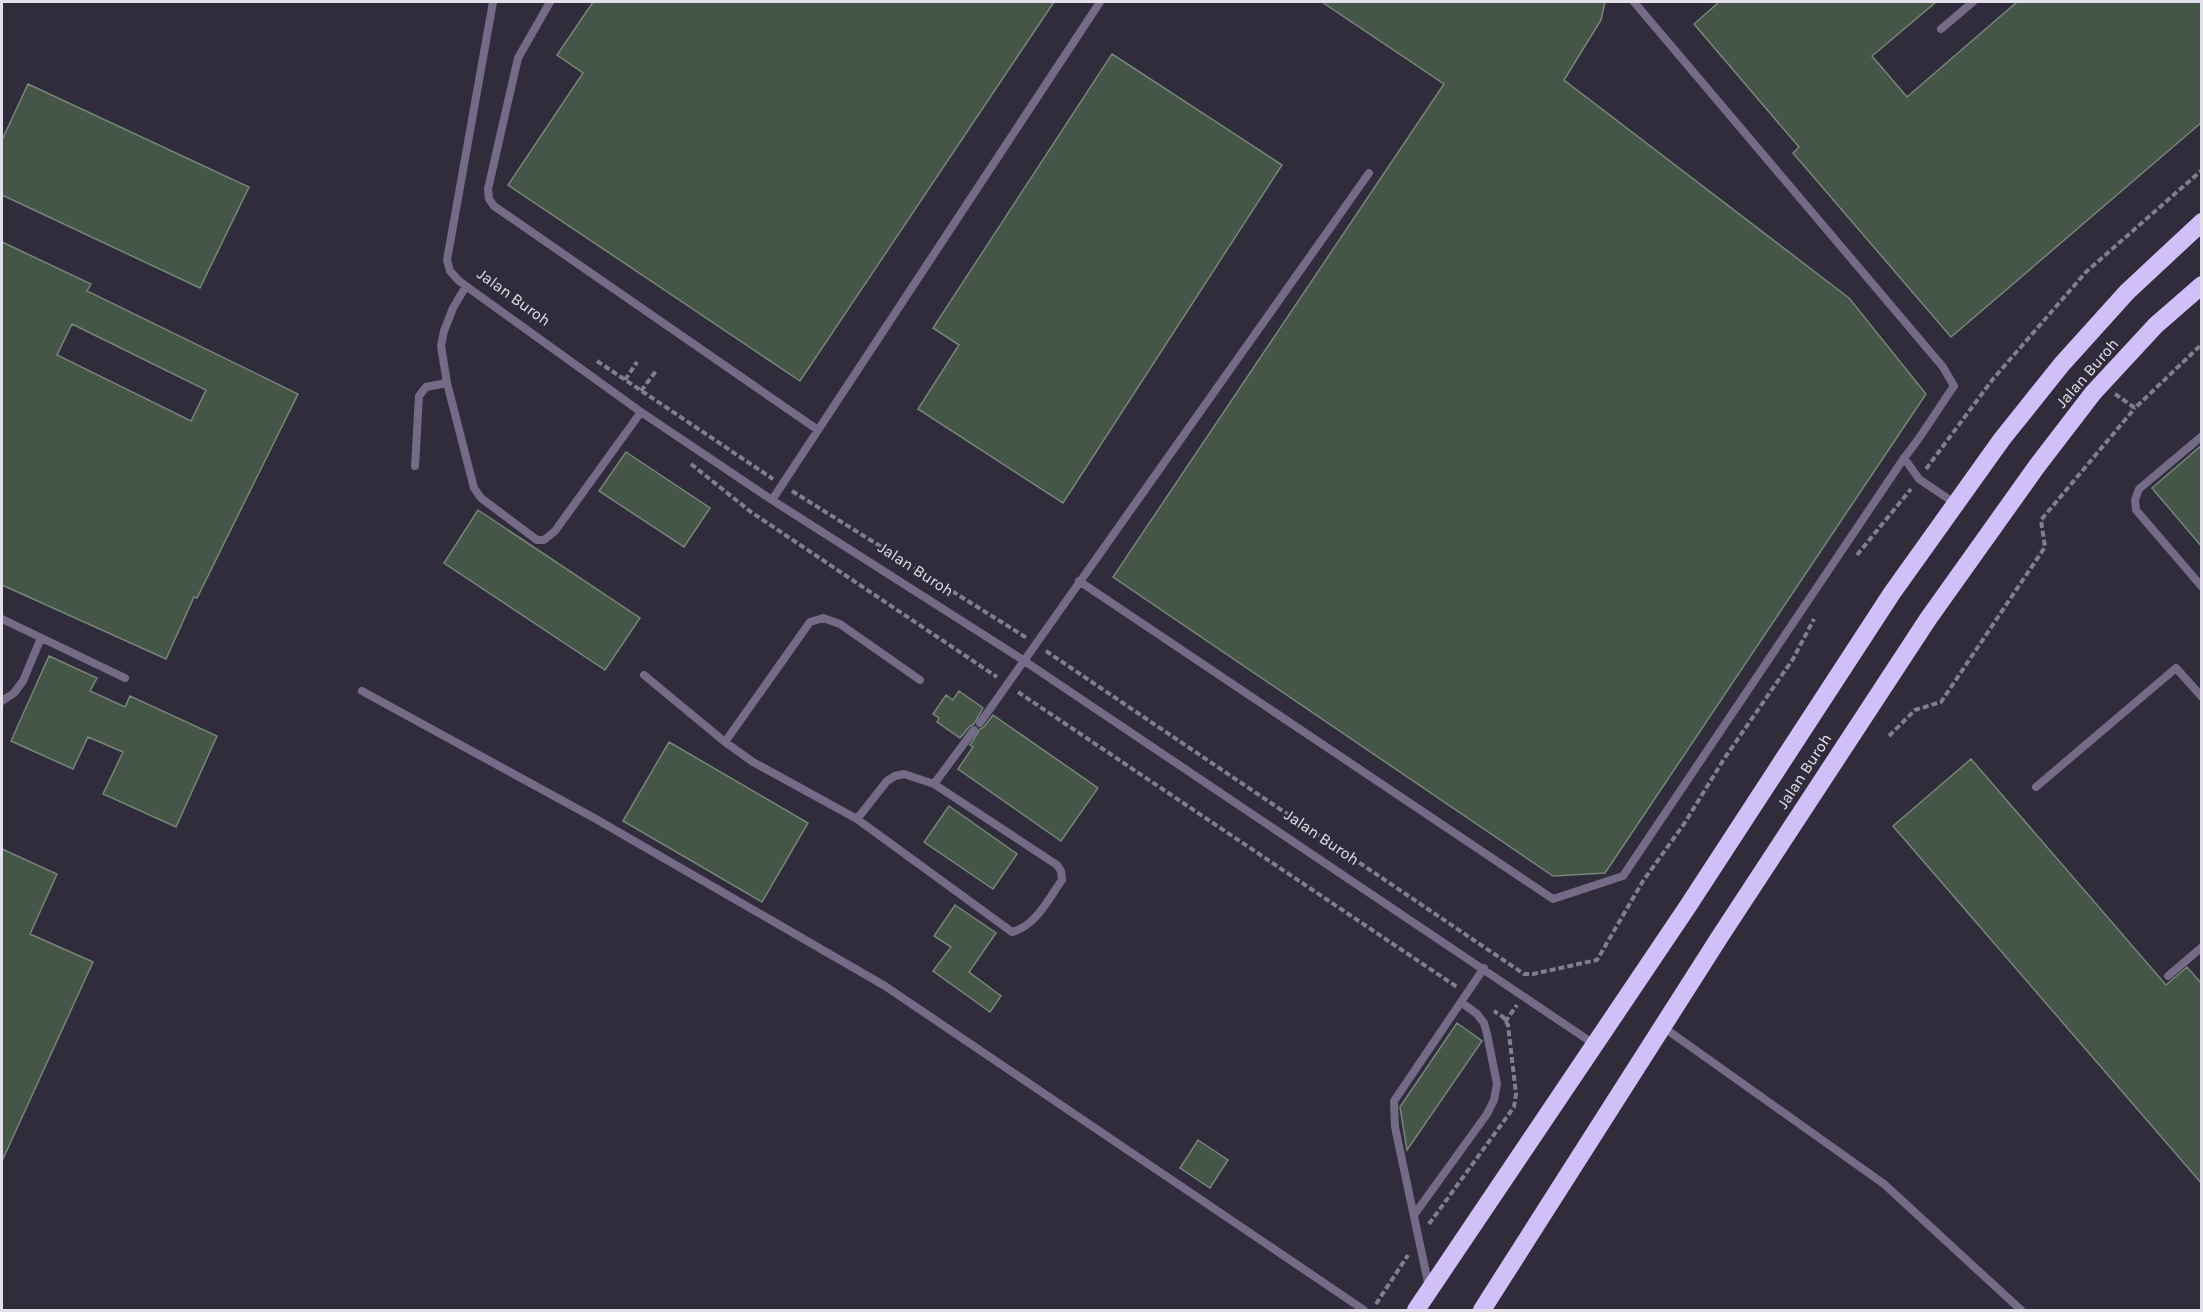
<svg xmlns="http://www.w3.org/2000/svg" width="2203" height="1312" font-family="Karla,sans-serif">
	<style>
		.building { fill: #455548; stroke: #748778; stroke-width: 1.5; fill-rule: evenodd }
		.lines { fill: none; stroke-linecap: round; stroke-linejoin: round }
		.path { stroke: #827e8c; stroke-width: 4; stroke-dasharray: 6 3; stroke-linecap: butt }
		.lane { stroke: #746b87; stroke-width: 8 }
		.highway { stroke: #d1bff8; stroke-width: 18 }
		.labels { text-anchor: middle; dominant-baseline: central; stroke-width: 5; stroke-linejoin: round; paint-order: stroke }
		.street-label { font-size: 16px; fill: #e3e0eb; stroke: #312c3c }
	</style>
	<rect width="100%" height="100%" fill="#312c3c"/>
	<!-- building -->
	<path class="building" d="M593,2H1054L800,381L508,185L583,73L557,55Z
		M1322,2H1605L1601,20L1564,80L1849,298L1926,394L1605,873L1553,876L1113,577L1444,84Z
		M1719,2H1936L1872,56L1907,97L2017,2H2202V122L1951,337L1793,153L1799,147L1694,24Z
		M1112,54L1282,165L1063,503L918,409L959,345L933,328Z
		M28,84L249,187L200,288L2,195V140Z
		M2,242L91,284L87,291L298,394L197,598L194,597L166,659L2,585ZM72,324L206,390L191,421L57,355Z
		M2202,445V547L2152,488Z
		M626,452L710,508L684,547L599,491Z
		M478,510L640,618L605,670L444,563Z
		M49,656L97,678L90,691L125,707L130,696L217,736L176,827L103,794L123,752L88,737L73,769L11,741Z
		M959,691L983,708L974,724L970,726L960,738L937,722L939,718L933,714L946,695L953,700Z
		M993,715L1098,788L1061,841L958,769L973,747L970,745L980,729L984,727Z
		M669,742L808,823L762,902L623,821Z
		M1971,759L2166,985L2187,967L2202,984V1184L1893,826Z
		M949,806L1017,854L993,889L924,842Z
		M2,849L57,874L30,934L93,962L2,1161Z
		M955,905L996,933L969,972L1001,996L990,1012L933,971L951,947L934,936Z
		M1457,1023L1482,1041L1407,1150L1400,1107Z
		M1198,1140L1228,1160L1210,1188L1180,1168Z"/>
	<g class="lines">
		<!-- path -->
		<path class="path" d="M597,361L773,479
			M625,380L637,362
			M641,391L656,371
			M2115,394L2135,408L2202,344
			M691,464L751,512L997,677
			M1926,469L1993,379L2086,272L2202,170
			M792,491L1027,638
			M1857,555L1911,489
			M1046,651L1524,974H1533L1597,960L1643,881L1684,824L1724,759L1793,659L1814,619
			M1018,692L1457,987
			M1889,736L1915,710L1941,702L2045,547L2041,520L2135,408
			M1505,1022L1517,1005
			M1429,1224L1514,1107L1516,1094L1508,1025L1503,1017L1494,1011
			M1376,1304L1408,1255"/>
		<!-- lane -->
		<path class="lane" d="M493,2L447,260L450,271L459,281L641,412L772,500L1023,660L1594,1044
			M550,2L518,58L488,189L489,199L494,206L818,430
			M1941,29L1973,2
			M466,286L453,308L444,331L441,346L447,383L474,488L481,498L537,540H544L555,531L641,412
			M2202,436L2139,489L2135,500L2136,510L2202,587
			M1904,458L1919,479L1956,504
			M415,466L419,396L426,387L447,383
			M772,500L1100,2
			M1079,581L1553,899L1623,876L1904,458C1923,435 1937,410 1954,386L1943,367L1634,2
			M2,619L125,678
			M644,675L725,742L753,762L857,819L1012,932C1036,926 1049,898 1062,880L1061,871L1057,865L934,784L904,774L895,776L887,781L857,819
			M362,691L596,819L885,986L1364,1310
			M2,701L14,693L23,681L41,638
			M980,723L1369,173
			M725,742L810,622L823,618L840,624L920,680
			M934,784L974,730
			M2036,787L2176,668L2202,697
			M2168,976L2202,947
			M1663,1027L1884,1184L2021,1310
			M1414,1215L1487,1114L1494,1100L1497,1084L1487,1034L1484,1023L1477,1014L1461,1002
			M1429,1287L1395,1127L1394,1101L1484,968"/>
		<!-- highway -->
		<path class="highway" d="M1416,1310L1688,906L1892,593L2002,439L2062,364L2127,292L2202,222
			M1482,1310L1719,938L1928,619L2037,466L2093,393L2156,325L2202,285"/>
	</g>
	<g class="labels">
		<!-- street labels -->
		<g class="street-label">
			<text transform="translate(514 297) rotate(36)">Jalan Buroh</text>
			<text transform="translate(2087 373) rotate(-49)">Jalan Buroh</text>
			<text transform="translate(916 569) rotate(33)">Jalan Buroh</text>
			<text transform="translate(1804 771) rotate(-57)">Jalan Buroh</text>
			<text transform="translate(1322 837) rotate(34)">Jalan Buroh</text>
		</g>
	</g>
	<!-- border -->
	<rect width="2203" height="1312" fill="none" stroke="#e3e0eb" stroke-width="6"/>
</svg>
